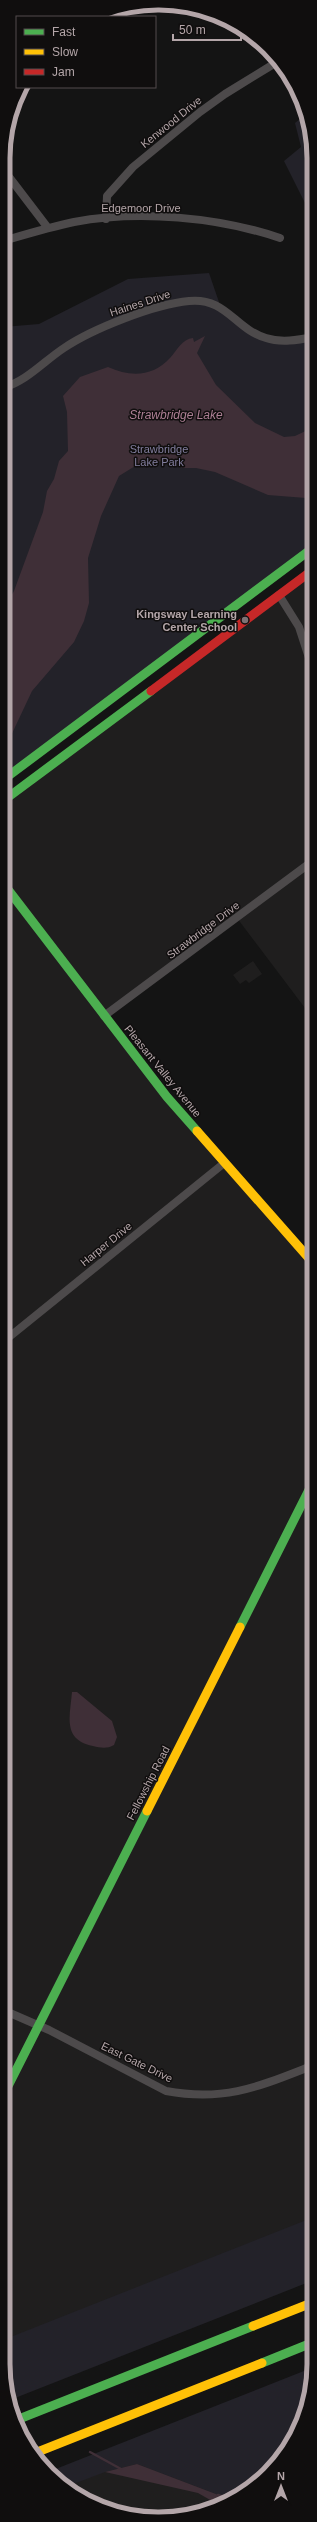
<svg xmlns="http://www.w3.org/2000/svg" width="317" height="2522" font-family="Helvetica,sans-serif">
	<style>
		.built { fill: #1f1e1e }
		.green { fill: #232229 }
		.water { fill: #3f2f37 }
		.lines { fill: none; stroke-linecap: round; stroke-linejoin: round }
		.stream { stroke: #3f2f37; stroke-width: 2.5 }
		.street { stroke: #4d4a4b; stroke-width: 8 }
		.fast { stroke: #4caf50; stroke-width: 9 }
		.slow { stroke: #ffc107; stroke-width: 9 }
		.jam { stroke: #c62828; stroke-width: 9 }
		.poi-dot { fill: #7c7375; stroke: #100e0e; stroke-width: 1.5 }
		.labels { text-anchor: middle; dominant-baseline: central; stroke-width: 3; stroke-linejoin: round; paint-order: stroke }
		.street-label { font-size: 11px; fill: #b4a6a9; stroke: #100e0e }
		.park-label { font-size: 11px; fill: #827e9e; stroke: #100e0e }
		.poi-label { font-size: 11px; font-weight: bold; fill: #b4a6a9; stroke: #100e0e; text-anchor: end }
		.water-label { font-size: 12px; font-style: italic; fill: #ad7f94; stroke: #100e0e }
		.rim { fill: none; stroke: #b4a6a9; stroke-width: 5 }
	</style>
	<rect width="100%" height="100%" fill="#141414"/>
	<!-- built -->
	<path class="built" d="M314,569V1020L237,918L104,1016L314,1263V2255L3,2363V801Z
		M253,961L262,974L249,983L246,980L240,984L233,975Z
		M311,2382L298,2432L261,2481L208,2511L149,2519L99,2507L61,2482Z"/>
	<!-- green -->
	<path class="green" d="M306,114L314,149V221L284,161L301,147L295,123Z
		M209,273L221,308L258,335L280,341L314,337V547L3,780V327L39,324L128,279Z
		M314,2217V2280L10,2400L3,2363V2340Z
		M314,2367L298,2432L261,2481L229,2499L137,2464L105,2472L68,2486L48,2472Z"/>
	<!-- water -->
	<path class="water" d="M205,336L197,353L216,385L255,423L284,437L295,436L314,427V495L306,498L268,495L215,472L196,468H184L148,458L119,476L101,516L88,558L89,603L84,621L74,642L32,691L8,742L3,745V611L14,591L43,512L47,491L54,479L59,461L68,451L67,412L63,396L80,377L108,367C130,377 153,377 170,358C177,350 182,339 193,338L194,342Z
		M77,1692L112,1721L117,1737L114,1745C107,1749 101,1748 93,1746C62,1740 70,1716 72,1692Z
		M137,2464L229,2499L219,2505L198,2493L105,2472Z"/>
	<g class="lines">
		<!-- stream -->
		<path class="stream" d="M90,2452L121,2469
			M243,2491L251,2486
			M218,2495L229,2499"/>
		<!-- street -->
		<path class="street" d="M3,169L48,228
			M106,219L107,196L133,167L200,112L225,94L277,62
			M3,241C27,234 50,227 74,222C139,210 218,217 280,238
			M3,388C27,381 44,361 64,348C92,329 155,304 189,301C226,297 235,329 266,338C281,343 298,340 314,337
			M279,595L299,627L314,673
			M104,1016L314,860
			M3,1342L223,1164
			M3,2010L49,2030L166,2091C226,2102 260,2086 314,2065"/>
		<!-- fast -->
		<path class="fast" d="M3,780L314,547
			M3,801L151,691
			M3,883L167,1097L197,1131
			M240,1627L314,1480
			M3,2096L147,1811
			M262,2363L314,2342
			M14,2421L253,2326"/>
		<!-- slow -->
		<path class="slow" d="M197,1131L314,1264
			M147,1811L240,1627
			M253,2326L314,2302
			M35,2453L262,2363"/>
		<!-- jam -->
		<path class="jam" d="M151,691L314,569"/>
	</g>
	<!-- markers -->
	<circle class="poi-dot" cx="245" cy="620" r="4"/>
	<g class="labels">
		<!-- street labels -->
		<g class="street-label">
			<text transform="translate(171 122) rotate(-39)">Kenwood Drive</text>
			<text x="141" y="208">Edgemoor Drive</text>
			<text transform="translate(140 303) rotate(-18)">Haines Drive</text>
			<text transform="translate(203 930) rotate(-37)">Strawbridge Drive</text>
			<text transform="translate(163 1071) rotate(51)">Pleasant Valley Avenue</text>
			<text transform="translate(106 1244) rotate(-39)">Harper Drive</text>
			<text transform="translate(148 1783) rotate(-63)">Fellowship Road</text>
			<text transform="translate(137 2062) rotate(26)">East Gate Drive</text>
		</g>
		<!-- park labels -->
		<g class="park-label">
			<text x="159" y="449">Strawbridge<tspan x="159" dy="13">Lake Park</tspan></text>
		</g>
		<!-- poi labels -->
		<g class="poi-label">
			<text x="237" y="614">Kingsway Learning<tspan x="237" dy="13">Center School</tspan></text>
		</g>
		<!-- water labels -->
		<g class="water-label">
			<text x="176" y="415">Strawbridge Lake</text>
		</g>
	</g>
	<!-- crop -->
	<path d="M0 0H317V2522H0ZM158 10H159A148 148 0 0 1 307 158V2364A148 148 0 0 1 159 2512H158A148 148 0 0 1 10 2364V158A148 148 0 0 1 158 10Z" fill="#100e0e" fill-rule="evenodd"/>
	<path class="rim" d="M158 10H159A148 148 0 0 1 307 158V2364A148 148 0 0 1 159 2512H158A148 148 0 0 1 10 2364V158A148 148 0 0 1 158 10Z"/>
	<!-- legend -->
	<rect x="16" y="16" width="140" height="72" fill="#100e0e" stroke="#524b4c"/>
	<rect x="24" y="29" width="20" height="6" fill="#4caf50" stroke="#524b4c"/>
	<text x="52" y="36" font-size="12" fill="#b4a6a9">Fast</text>
	<rect x="24" y="49" width="20" height="6" fill="#ffc107" stroke="#524b4c"/>
	<text x="52" y="56" font-size="12" fill="#b4a6a9">Slow</text>
	<rect x="24" y="69" width="20" height="6" fill="#c62828" stroke="#524b4c"/>
	<text x="52" y="76" font-size="12" fill="#b4a6a9">Jam</text>
	<!-- north arrow -->
	<g transform="translate(281 2486)" stroke="#100e0e" stroke-width="3" paint-order="stroke">
	<path d="M0-3L7 15L0 10L-7 15Z" fill="#b4a6a9"/>
	<text y="-6" font-size="11" font-weight="bold" text-anchor="middle" fill="#b4a6a9">N</text>
	</g>
	<!-- scale -->
	<path d="M173 34v6h68v-6" fill="none" stroke="#b4a6a9" stroke-width="2"/>
	<text x="179" y="34" font-size="12" fill="#b4a6a9" stroke="#100e0e" stroke-width="3" paint-order="stroke">50 m</text>
</svg>
